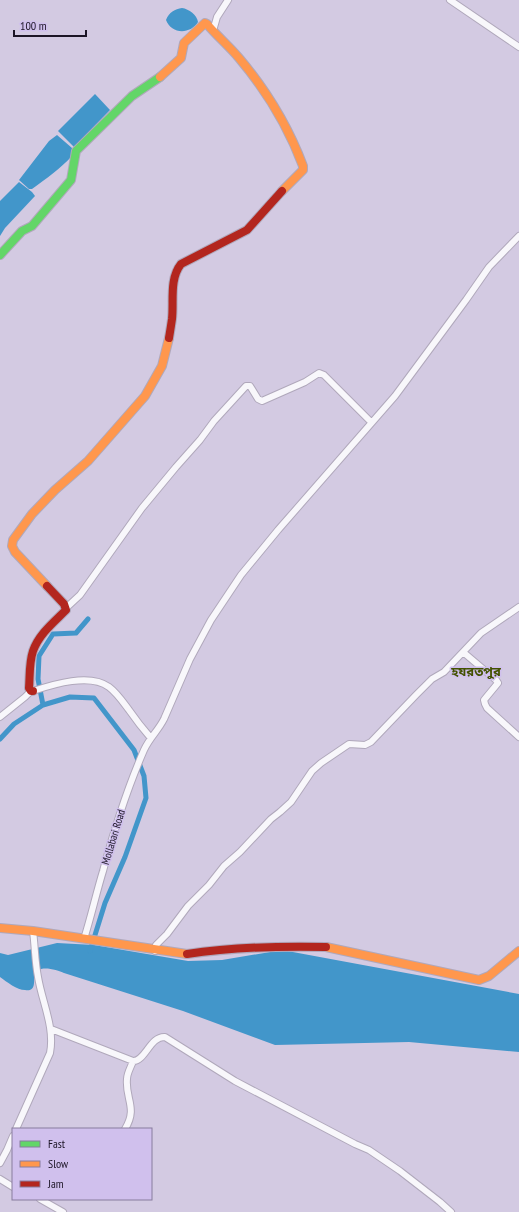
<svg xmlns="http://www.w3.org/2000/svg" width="519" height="1212" font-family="'PT Sans Narrow','Noto Sans Bengali',sans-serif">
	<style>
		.water { fill: #4296ca }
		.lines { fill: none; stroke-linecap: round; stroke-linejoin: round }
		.canal { stroke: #4296ca; stroke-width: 5 }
		.street-casing { stroke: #b0a8bb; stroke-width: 8 }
		.fast-casing { stroke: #b0a8bb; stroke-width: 10 }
		.slow-casing { stroke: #b0a8bb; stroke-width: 10 }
		.jam-casing { stroke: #b0a8bb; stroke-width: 10 }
		.street { stroke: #f8f7fb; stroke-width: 6 }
		.fast { stroke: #63d668; stroke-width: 8 }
		.slow { stroke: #ff974d; stroke-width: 8 }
		.jam { stroke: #b3261e; stroke-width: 8 }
		.labels { text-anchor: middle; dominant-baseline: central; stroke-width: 3; stroke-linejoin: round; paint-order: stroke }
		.street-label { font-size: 11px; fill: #1c1526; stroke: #d0c0ed }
		.quarter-label { font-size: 13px; font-weight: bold; fill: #435200; stroke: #d0c0ed }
	</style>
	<rect width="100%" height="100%" fill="#d3cae2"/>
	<!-- water -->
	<path class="water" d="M182,8C189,9 197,15 198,22C190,35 171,34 166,20C169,12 175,9 182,8Z
		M95,94L110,110L74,147L58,131Z
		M57,135L72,148V156C60,169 47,178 32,189H29L19,180L49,141Z
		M19,182L32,192L35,196L5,228L0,236V201Z
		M57,943L94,945L188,961L222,960L282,950L519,994V1052L409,1042L275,1045L183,1011L64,973C57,970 39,964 35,974C33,981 37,992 25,990C17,990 7,982 0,977V953L8,955Z"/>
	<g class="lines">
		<!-- canal -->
		<path class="canal" d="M43,705L38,679L39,656L53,634L76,633L88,619
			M0,739L14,724L43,705L70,697L94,698L134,750L144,776L146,798L125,857L105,903L90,951"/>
		<!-- street casing -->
		<g class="street-casing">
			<path id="street" d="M450,0L519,47
				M213,31L217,17L228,0
				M66,608L80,595L142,508L176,467L200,440L214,421L246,386H250L258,399L262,401L305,382L319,373L324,375L371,422
				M463,652L496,680L498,683L484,700L485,704L487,708L519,737
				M33,691C54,684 90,673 109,687C117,693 123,702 129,710C136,720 143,729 150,737
				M0,717L25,697L31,691
				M84,939C91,917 96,894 103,871C114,830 127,789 144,750C150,737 158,731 164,719L190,659L211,620L241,575L278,530L395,396L466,300L489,267L519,236
				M155,951L156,945L167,934L188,906L209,885L224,866L240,852L271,819L280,812L291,802L312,771L321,763L349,744L365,745L371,742L416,695L432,679L444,672L481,633L519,607
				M51,1029L133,1061C145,1062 150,1036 165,1037L235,1081L355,1144L369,1150L400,1171L440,1202L451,1212
				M16,1129L50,1053C55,1027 42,1002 38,977C35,962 35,946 33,931
				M125,1129C138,1108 125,1099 127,1079C127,1073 131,1067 133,1061
				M0,1163L7,1150L13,1136
				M0,1179L13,1187
				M40,1199L63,1212"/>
		</g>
		<!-- fast casing -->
		<g class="fast-casing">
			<path id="fast" d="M0,255L22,231L32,226L71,180L76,151L132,96L160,77"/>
		</g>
		<!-- slow casing -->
		<g class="slow-casing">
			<path id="slow" d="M160,77L181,58L184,43L205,23L207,24C217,36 229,46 239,58C266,90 288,126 303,166V170L282,191
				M47,586L15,552L12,546L13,540L32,514L55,490L88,461L145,396L162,366L169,338
				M0,928L33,931L187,954
				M326,947L479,980L489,976L519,951"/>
		</g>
		<!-- jam casing -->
		<g class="jam-casing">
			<path id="jam" d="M169,338C170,332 171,326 172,319C174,302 169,279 181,264L247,230L282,191
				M33,691H31L29,688C30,676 29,663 33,651C39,634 54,622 66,610L64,604L47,586
				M187,954C233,947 279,946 326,947"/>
		</g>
		<!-- street -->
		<use href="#street" class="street"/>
		<!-- fast -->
		<use href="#fast" class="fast"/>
		<!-- slow -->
		<use href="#slow" class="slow"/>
		<!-- jam -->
		<use href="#jam" class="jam"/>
	</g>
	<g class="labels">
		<!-- street labels -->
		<g class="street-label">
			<text transform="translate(113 837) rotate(-73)">Mollabari Road</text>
		</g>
		<!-- quarter labels -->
		<g class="quarter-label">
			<text x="476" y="671">হযরতপুর</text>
		</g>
	</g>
	<!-- legend -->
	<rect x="12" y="1128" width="140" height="72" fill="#d0c0ed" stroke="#887c9d"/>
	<rect x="20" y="1141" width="20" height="6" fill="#63d668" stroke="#887c9d"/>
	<text x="48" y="1148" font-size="12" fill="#1c1526">Fast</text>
	<rect x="20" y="1161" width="20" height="6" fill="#ff974d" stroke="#887c9d"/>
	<text x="48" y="1168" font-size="12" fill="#1c1526">Slow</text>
	<rect x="20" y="1181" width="20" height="6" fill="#b3261e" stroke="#887c9d"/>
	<text x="48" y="1188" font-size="12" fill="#1c1526">Jam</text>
	<!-- scale -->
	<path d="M14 30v6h72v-6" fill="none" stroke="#1c1526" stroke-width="2"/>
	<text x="20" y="30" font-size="12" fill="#1c1526" stroke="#d0c0ed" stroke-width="3" paint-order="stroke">100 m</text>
</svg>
